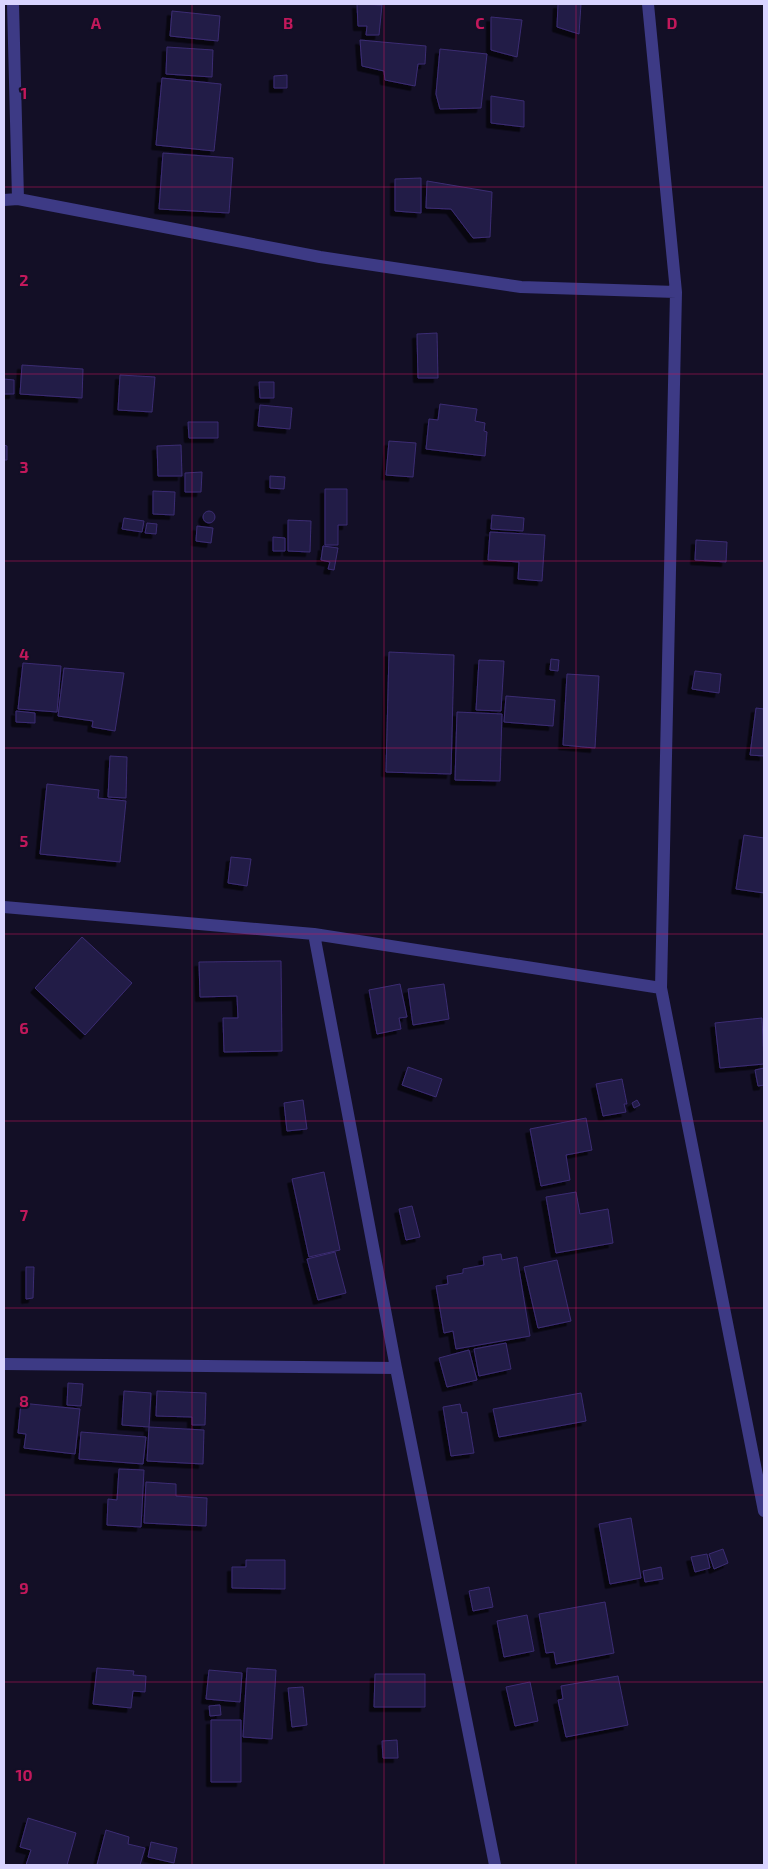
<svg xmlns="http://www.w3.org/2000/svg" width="768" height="1869" font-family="'Exo 2',sans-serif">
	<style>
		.building { fill: #241b47; stroke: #3b2d73; filter: url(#shadow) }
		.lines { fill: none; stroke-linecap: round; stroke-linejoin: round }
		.street { stroke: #3d3a85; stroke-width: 12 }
		.grid { fill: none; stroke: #c2185b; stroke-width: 1; stroke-opacity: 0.55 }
		.grid-label { font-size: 16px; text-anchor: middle; font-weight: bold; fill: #c2185b; stroke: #130f26; stroke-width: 4; stroke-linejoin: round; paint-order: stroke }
	</style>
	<defs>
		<filter id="shadow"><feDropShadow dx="-4.5" dy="4.5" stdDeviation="0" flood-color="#0009"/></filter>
	</defs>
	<rect width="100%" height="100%" fill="#130f26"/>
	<!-- building -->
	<path class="building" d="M357,4L382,5L379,35H366L367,26H358Z
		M558,4H581L579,34L557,27Z
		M172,11L220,16L218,41L170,36Z
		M491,17L522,20L517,57L491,50Z
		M360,40L426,46L425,64H418L415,86L385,80L384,71L362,66Z
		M167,47L213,50L212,77L166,74Z
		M440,49L487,54L481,108L440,109L436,94Z
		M287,75V88H274V76Z
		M162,78L221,84L214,151L156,145Z
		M491,96L524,101V127L491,123Z
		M163,153L233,158L229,213L159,209Z
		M421,178V213L395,211V179Z
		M427,181L492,192L490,237L473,238L451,209L426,208Z
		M437,333L438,378H418L417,334Z
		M22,365L83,369L82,398L20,394Z
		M120,375L155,377L152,412L118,410Z
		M4,379L14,380V394H4Z
		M259,382H274V398H260Z
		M440,404L477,409L475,421L485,423L484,431L487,432L485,456L426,449L429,419L438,420Z
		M260,405L292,408L290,429L258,426Z
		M188,422H218V438H189Z
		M389,441L416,443L413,477L386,475Z
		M4,445L7,446V460H4Z
		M181,445L182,476H158L157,446Z
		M202,472L201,492H185V473Z
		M270,476L285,477L284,489L270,488Z
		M325,489H347V525H338V545H325Z
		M153,491L175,492L174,515L153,514Z
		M203 517a6 6 0 1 1 12 0a6 6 0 1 1-12 0Z
		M492,515L524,518L523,531L491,529Z
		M124,518L144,521L142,532L122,529Z
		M288,520L311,521L310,552L288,551Z
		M147,523L157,524L156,534L145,533Z
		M197,526L213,528L211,543L196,541Z
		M490,532L545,535L542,581L518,579L519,562L488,560Z
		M273,537L285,538V551H273Z
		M696,540L727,542L726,562L695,560Z
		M323,546L338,548L334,570L328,569L330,562L321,560Z
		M389,652L454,655L451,774L386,772Z
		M551,659L559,660L558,671L550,670Z
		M479,660L504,661L501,711L476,710Z
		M23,663L61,666L57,712L18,709Z
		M64,668L124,673L115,731L92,727L93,721L58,716Z
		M695,671L721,674L719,693L692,689Z
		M567,674L599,676L595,748L563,745Z
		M506,696L555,700L553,726L504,722Z
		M756,708L764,709V756L750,755Z
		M16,711L35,713V723L16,722Z
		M457,712L502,714L500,781L455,780Z
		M110,756L127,757L126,798L108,797Z
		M47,784L99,790L98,798L126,801L120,862L40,854Z
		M744,835L764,838V893L736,889Z
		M231,857L251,859L247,886L228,883Z
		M82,937L132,983L85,1035L35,988Z
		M281,961L282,1051L224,1052L223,1018H238L237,996L200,997L199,962Z
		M400,984L407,1017L399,1018L401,1029L377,1034L369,990Z
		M444,984L449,1019L413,1025L408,989Z
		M762,1018L764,1064L720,1068L715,1023Z
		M408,1067L442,1079L436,1097L402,1085Z
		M764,1068V1085L758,1086L755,1070Z
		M622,1079L627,1104H624L626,1112L603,1116L596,1084Z
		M303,1100L307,1129L287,1131L284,1103Z
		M637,1100L640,1105L634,1108L632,1103Z
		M586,1118L592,1150L566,1155L570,1180L541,1186L530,1129Z
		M324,1172L340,1250L309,1257L292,1179Z
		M576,1192L580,1214L608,1209L613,1243L556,1253L546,1197Z
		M412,1206L420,1237L406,1240L399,1209Z
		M335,1252L346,1293L318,1300L307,1259Z
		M501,1254L502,1260L517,1257L530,1336L456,1349L453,1331L444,1333L436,1286L448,1284L447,1276L463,1273V1269L484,1265L483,1257Z
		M557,1260L571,1321L538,1328L524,1267Z
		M26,1267H34L33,1298L26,1299Z
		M506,1343L511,1369L479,1376L474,1349Z
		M469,1350L477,1380L447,1387L439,1358Z
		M68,1383L83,1384L81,1406L67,1405Z
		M124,1391L151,1393L149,1427L122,1425Z
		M157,1391L206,1393L205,1425H192V1417L156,1416Z
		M581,1393L586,1421L499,1437L493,1409Z
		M21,1403L80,1409L75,1454L24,1448L26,1434L18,1433Z
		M460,1404L462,1413L467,1412L474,1453L451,1456L443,1407Z
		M149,1427L204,1430L203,1464L147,1461Z
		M81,1432L146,1437L143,1464L79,1459Z
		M119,1469L144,1470L141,1527L107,1525L108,1499L117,1500Z
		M146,1482L176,1484V1496L207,1498L206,1526L144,1523Z
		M631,1518L641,1578L610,1584L599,1524Z
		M723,1549L728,1563L714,1569L709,1554Z
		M707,1554L710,1568L695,1572L691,1557Z
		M246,1560H285V1589L232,1588V1567H246Z
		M661,1567L663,1579L645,1582L643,1571Z
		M489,1587L493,1607L473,1611L469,1591Z
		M605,1602L614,1653L556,1664L554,1652L546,1653L539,1614Z
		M527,1615L534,1651L504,1657L497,1621Z
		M97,1668L134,1671L133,1675L146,1676L145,1692L133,1691L131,1708L93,1704Z
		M247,1668L276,1670L272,1739L243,1737Z
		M209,1670L242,1673L240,1702L206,1699Z
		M375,1674H425V1707H374Z
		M618,1676L628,1725L566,1737L558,1700L563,1699L561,1686Z
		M530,1682L538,1721L515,1726L506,1687Z
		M303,1687L307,1725L292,1727L288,1688Z
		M220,1705L221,1715L210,1716L209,1706Z
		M211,1720H241V1782H211Z
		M397,1740L398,1758H383L382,1741Z
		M28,1818L76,1833L67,1865H26L31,1850L20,1847Z
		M106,1830L129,1837L128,1844L145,1848L140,1865H97Z
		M151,1842L177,1848L174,1863L148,1857Z"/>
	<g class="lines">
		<!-- street -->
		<path class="street" d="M13,4L18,199
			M648,4L676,292L661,988L764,1511
			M4,200L18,199L320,257L521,287L676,292
			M4,907L314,934L396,1368L4,1364
			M314,934L661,988
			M396,1368L495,1865"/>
	</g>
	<!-- grid -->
	<path class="grid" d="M192,4V1865M384,4V1865M576,4V1865M4,187H764M4,374H764M4,561H764M4,748H764M4,934H764M4,1121H764M4,1308H764M4,1495H764M4,1682H764"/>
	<g class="grid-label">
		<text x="96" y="29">A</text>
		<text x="288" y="29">B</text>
		<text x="480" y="29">C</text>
		<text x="672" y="29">D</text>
		<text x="24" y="99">1</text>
		<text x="24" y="286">2</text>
		<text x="24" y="473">3</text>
		<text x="24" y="660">4</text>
		<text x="24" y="847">5</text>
		<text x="24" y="1034">6</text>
		<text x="24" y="1221">7</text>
		<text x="24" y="1407">8</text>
		<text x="24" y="1594">9</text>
		<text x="24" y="1781">10</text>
	</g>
	<!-- border -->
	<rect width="768" height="1869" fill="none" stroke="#d9d4ff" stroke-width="10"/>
</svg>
